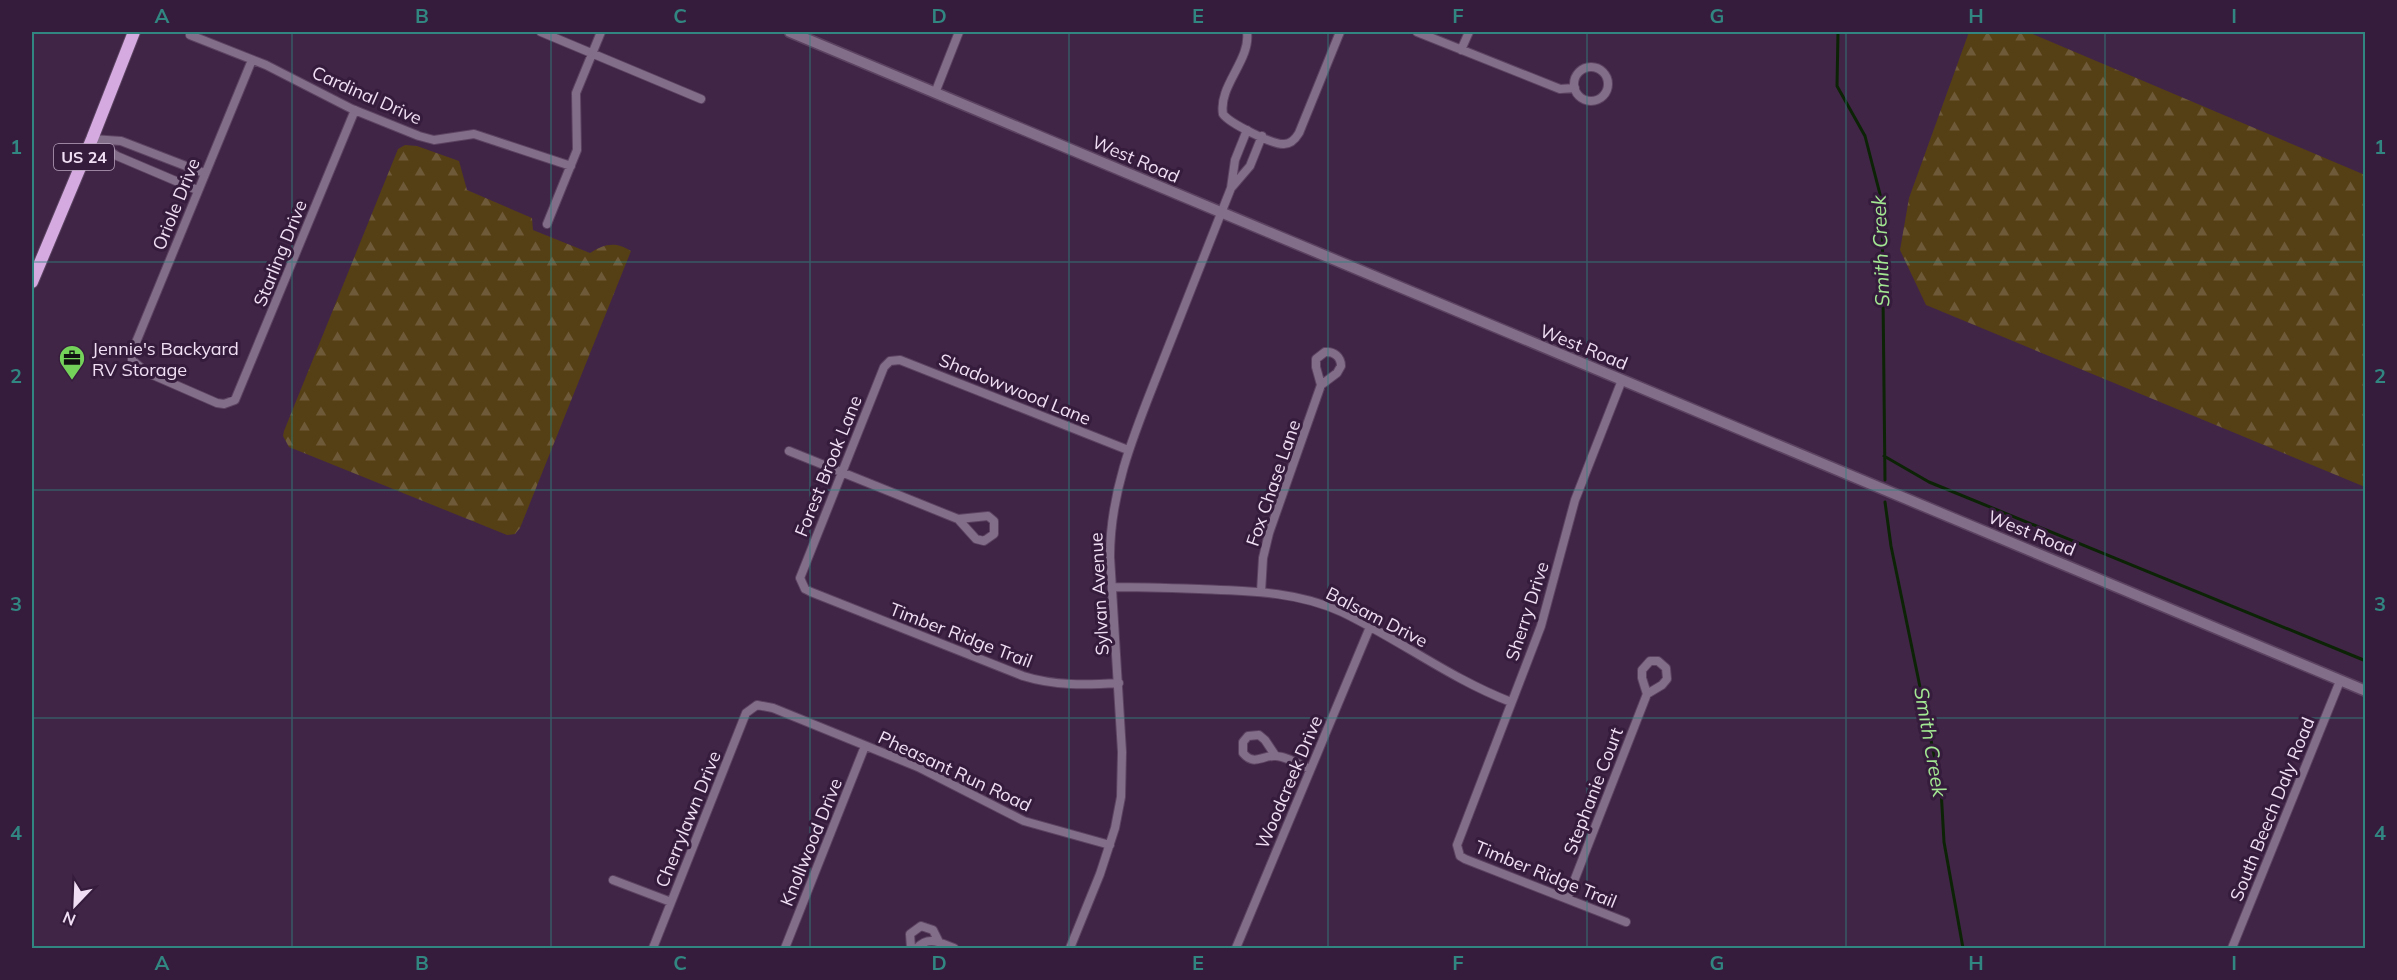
<svg xmlns="http://www.w3.org/2000/svg" width="2397" height="980" font-family="Mulish,sans-serif">
	<style>
		.forest { fill: url(#forest-firs) }
		.lines { fill: none; stroke-linecap: round; stroke-linejoin: round }
		.stream { stroke: #0c2405; stroke-width: 3 }
		.minor-casing { stroke: #5c4362; stroke-width: 10 }
		.tertiary-casing { stroke: #5c4362; stroke-width: 13 }
		.primary-casing { stroke: #5c4362; stroke-width: 14 }
		.minor { stroke: #836e89; stroke-width: 8 }
		.tertiary { stroke: #836e89; stroke-width: 10 }
		.primary { stroke: #d5aae0; stroke-width: 12 }
		.grid { fill: none; stroke: #318682; stroke-width: 1.5; stroke-opacity: 0.55 }
		.labels { text-anchor: middle; dominant-baseline: central; stroke-width: 6; stroke-linejoin: round; paint-order: stroke }
		.shield { fill: #351b3c; stroke: #b8a4bd; stroke-width: 1.5 }
		.shield-label { font-size: 16px; font-weight: bold; fill: #f0dff4 }
		.street-label { font-size: 18px; fill: #f0dff4; stroke: #351b3c }
		.poi-label { font-size: 18px; fill: #f0dff4; stroke: #351b3c; text-anchor: start }
		.water-label { font-size: 20px; font-style: italic; fill: #a3e892; stroke: #351b3c }
		.neatline { fill: none; stroke: #318682; stroke-width: 2 }
		.grid-label { font-size: 20px; text-anchor: middle; font-weight: bold; fill: #318682 }
	</style>
	<defs>
		<pattern id="forest-firs" width="22" height="20" patternUnits="userSpaceOnUse" patternTransform="scale(1.5)"><rect width="22" height="20" fill="#553f15"/><path d="M5 1l3.5 6h-7zM16 11l3.5 6h-7z" fill="#6e5a38"/></pattern>
	</defs>
	<rect width="100%" height="100%" fill="#402546"/>
	<!-- forest -->
	<path class="forest" d="M1969,32H2028L2365,175V487L1926,305L1900,250L1909,198Z
		M405,145L417,146L459,161L467,190L532,218L533,230L590,253C604,244 615,241 631,251L520,528L515,534L507,535L289,447L283,436L284,431L398,149Z"/>
	<g class="lines">
		<!-- stream -->
		<path class="stream" d="M1838,32L1837,86L1865,136L1882,202L1885,480
			M1884,456L1929,482L2366,661
			M1885,502L1891,546L1941,789L1944,842L1963,948"/>
		<!-- minor casing -->
		<g class="minor-casing">
			<path id="minor" d="M541,32L701,99
				M1247,32C1251,60 1218,86 1223,114C1229,123 1273,145 1284,144C1291,144 1296,138 1299,133L1340,32
				M1417,32L1560,89L1575,88
				M190,35L266,65L352,109L419,136L434,140L474,134L571,166
				M1461,50L1469,32
				M252,60L132,352V360L146,372L217,403L224,404L235,400L355,110
				M1574 84a17 17 0 1 1 34 0a17 17 0 1 1-34 0Z
				M935,93L959,32
				M92,139L121,141L204,173
				M93,140L117,156L197,190
				M1232,187L1250,166L1262,136
				M547,224L577,150L576,93L601,32
				M1622,380L1575,500L1541,626L1457,845L1460,856L1465,859L1626,922
				M789,451L958,519L988,516L994,521V534L984,541L976,539L958,519
				M1112,587C1141,587 1170,588 1199,589C1248,591 1296,591 1342,612C1400,640 1451,679 1511,702
				M1261,592L1263,558L1269,533L1321,385L1337,373L1341,366C1341,357 1334,351 1325,352L1316,359V367L1321,385
				M1119,683C1086,685 1055,686 1023,676L811,592L805,589L800,578L884,367L890,361L900,360L1128,450
				M1275,755L1265,740L1259,735L1248,736L1243,742V753C1254,766 1261,756 1274,756C1284,755 1300,765 1310,769
				M613,880L671,902
				M1567,899L1647,694L1642,678V670L1650,661H1658L1666,668L1667,679L1662,685L1647,694
				M653,948L746,713L757,705L773,708L918,767L1024,821L1110,845
				M785,948L865,746
				M911,948L910,934L921,926L933,930L939,942
				M917,948C929,935 940,943 954,948
				M1070,948L1100,874L1115,828L1121,797L1122,752L1110,557C1110,487 1137,427 1162,363C1185,305 1208,247 1231,188L1235,160L1247,130
				M1236,948L1370,627
				M2232,948L2340,681"/>
		</g>
		<!-- tertiary casing -->
		<g class="tertiary-casing">
			<path id="tertiary" d="M790,32L2366,691"/>
		</g>
		<!-- primary casing -->
		<g class="primary-casing">
			<path id="primary" d="M32,282L92,139L134,32"/>
		</g>
		<!-- minor -->
		<use href="#minor" class="minor"/>
		<!-- tertiary -->
		<use href="#tertiary" class="tertiary"/>
		<!-- primary -->
		<use href="#primary" class="primary"/>
	</g>
	<!-- grid -->
	<path class="grid" d="M292,32V948M551,32V948M810,32V948M1069,32V948M1328,32V948M1587,32V948M1846,32V948M2105,32V948M32,262H2366M32,490H2366M32,718H2366"/>
	<!-- icons -->
	<defs>
		<g id="office-pin" transform="scale(1.35)"><path d="M0 17L-7.5 6A9.5 9.5 0 1 1 7.5 6Z" fill="#74d25b" stroke="#351b3c"/><path d="M-6-3h4V-5.5h4V-3h4V5H-6ZM-1-4.5V-3h2v-1.5ZM-6 0V1H6V0Z" fill="#111"/></g>
	</defs>
	<g fill-rule="evenodd">
		<use href="#office-pin" x="72" y="358"/>
	</g>
	<g class="labels">
		<!-- shield labels -->
		<rect class="shield" x="54" y="144" width="60" height="26" rx="4.5"/>
		<g class="shield-label">
			<text x="84" y="157">US 24</text>
		</g>
		<!-- street labels -->
		<g class="street-label">
			<text transform="translate(367 95) rotate(24)">Cardinal Drive</text>
			<text transform="translate(1136 159) rotate(23)">West Road</text>
			<text transform="translate(176 204) rotate(-68)">Oriole Drive</text>
			<text transform="translate(280 253) rotate(-68)">Starling Drive</text>
			<text transform="translate(1584 347) rotate(22)">West Road</text>
			<text transform="translate(1015 389) rotate(22)">Shadowwood Lane</text>
			<text transform="translate(828 466) rotate(-68)">Forest Brook Lane</text>
			<text transform="translate(1273 483) rotate(-71)">Fox Chase Lane</text>
			<text transform="translate(2032 533) rotate(22)">West Road</text>
			<text transform="translate(1099 594) rotate(-93)">Sylvan Avenue</text>
			<text transform="translate(1527 611) rotate(-72)">Sherry Drive</text>
			<text transform="translate(1377 617) rotate(27)">Balsam Drive</text>
			<text transform="translate(961 635) rotate(21)">Timber Ridge Trail</text>
			<text transform="translate(955 771) rotate(25)">Pheasant Run Road</text>
			<text transform="translate(1289 782) rotate(-67)">Woodcreek Drive</text>
			<text transform="translate(1593 791) rotate(-69)">Stephanie Court</text>
			<text transform="translate(2272 809) rotate(-68)">South Beech Daly Road</text>
			<text transform="translate(688 819) rotate(-68)">Cherrylawn Drive</text>
			<text transform="translate(811 842) rotate(-68)">Knollwood Drive</text>
			<text transform="translate(1546 874) rotate(22)">Timber Ridge Trail</text>
		</g>
		<!-- poi labels -->
		<g class="poi-label">
			<text x="92" y="348">Jennie's Backyard<tspan x="92" dy="21">RV Storage</tspan></text>
		</g>
		<!-- water labels -->
		<g class="water-label">
			<text transform="translate(1880 251) rotate(-92)">Smith Creek</text>
			<text transform="translate(1931 742) rotate(80)">Smith Creek</text>
		</g>
	</g>
	<!-- border -->
	<rect width="2397" height="980" fill="none" stroke="#351b3c" stroke-width="66"/>
	<!-- north arrow -->
	<g transform="translate(75 905) rotate(203)" stroke="#351b3c" stroke-width="4.5" paint-order="stroke">
	<path d="M0-4.5L10 22L0 15L-10 22Z" fill="#f0dff4"/>
	<text y="-9" font-size="16" font-weight="bold" text-anchor="middle" fill="#f0dff4">N</text>
	</g>
	<rect x="33" y="33" width="2331" height="914" class="neatline"/>
	<g class="grid-label">
		<text x="162" y="23">A</text>
		<text x="422" y="23">B</text>
		<text x="680" y="23">C</text>
		<text x="939" y="23">D</text>
		<text x="1198" y="23">E</text>
		<text x="1458" y="23">F</text>
		<text x="1717" y="23">G</text>
		<text x="1976" y="23">H</text>
		<text x="2234" y="23">I</text>
		<text x="16" y="154">1</text>
		<text x="2380" y="154">1</text>
		<text x="16" y="383">2</text>
		<text x="2380" y="383">2</text>
		<text x="16" y="611">3</text>
		<text x="2380" y="611">3</text>
		<text x="16" y="840">4</text>
		<text x="2380" y="840">4</text>
		<text x="162" y="970">A</text>
		<text x="422" y="970">B</text>
		<text x="680" y="970">C</text>
		<text x="939" y="970">D</text>
		<text x="1198" y="970">E</text>
		<text x="1458" y="970">F</text>
		<text x="1717" y="970">G</text>
		<text x="1976" y="970">H</text>
		<text x="2234" y="970">I</text>
	</g>
</svg>
